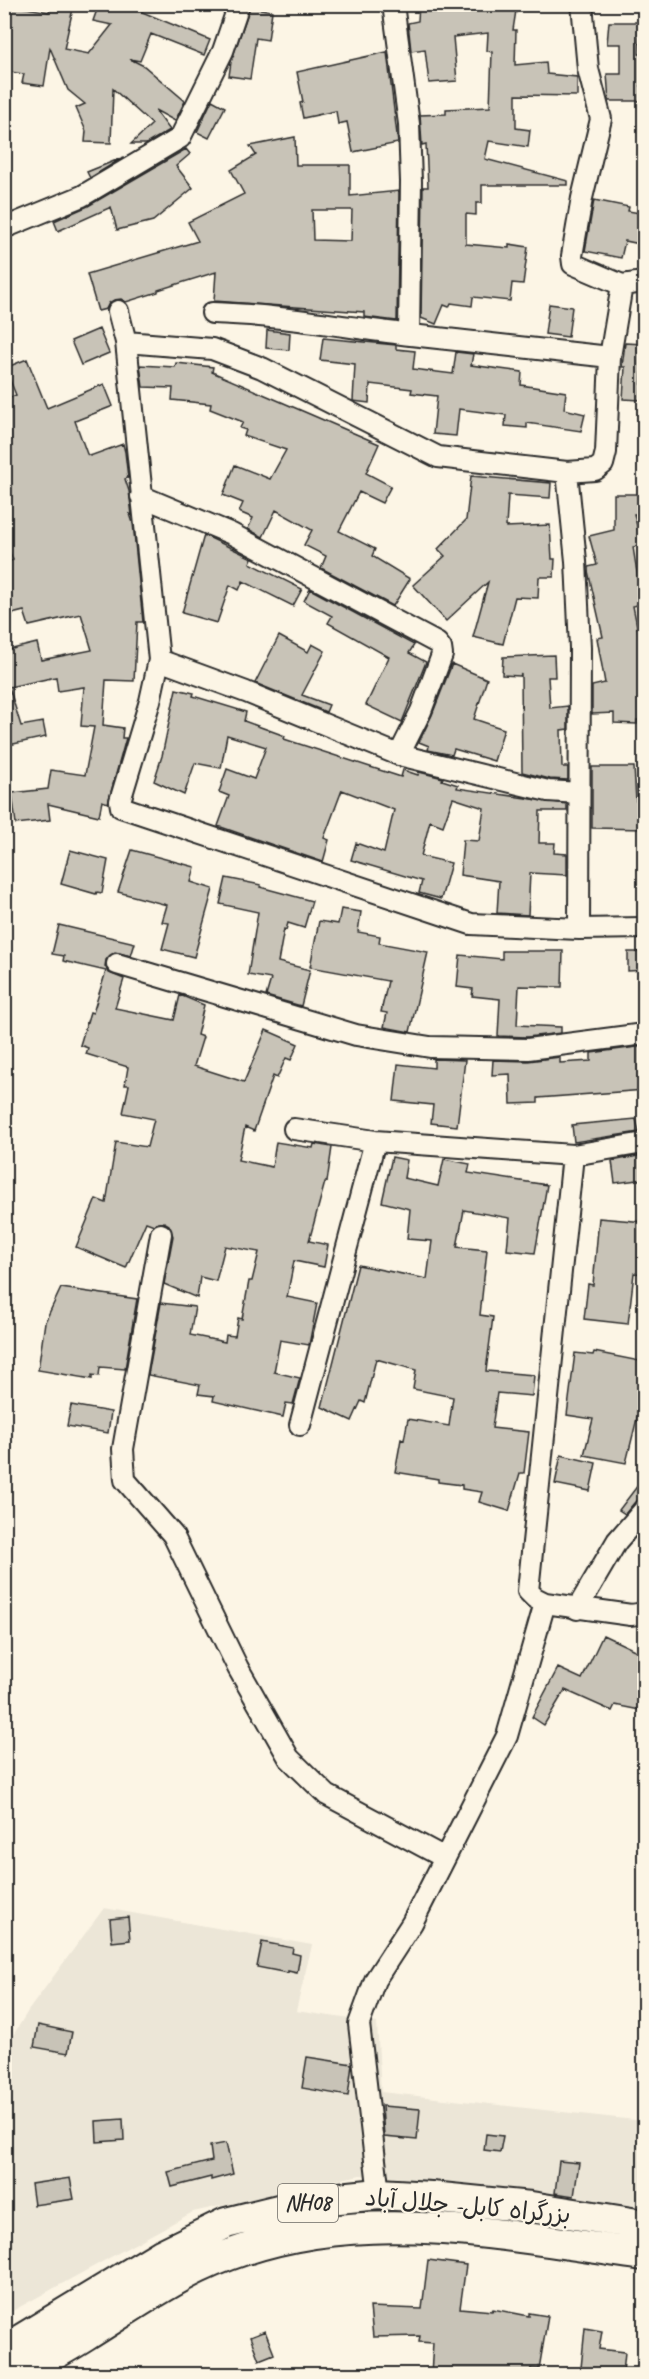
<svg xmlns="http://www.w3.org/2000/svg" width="649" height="2379" font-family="Caveat,'Playpen Sans Arabic',sans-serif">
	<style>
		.built { fill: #ece6d7 }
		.building { fill: #c8c3b7; stroke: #2b2b2b; stroke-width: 1.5; fill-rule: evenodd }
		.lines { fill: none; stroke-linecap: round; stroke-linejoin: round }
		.minor-casing { stroke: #2b2b2b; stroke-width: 24 }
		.highway-casing { stroke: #2b2b2b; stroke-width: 34 }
		.minor { stroke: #fcf5e5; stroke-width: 20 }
		.highway { stroke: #fcf5e5; stroke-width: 30 }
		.labels { text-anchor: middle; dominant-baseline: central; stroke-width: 4.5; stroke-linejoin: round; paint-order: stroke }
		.shield { fill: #fcf5e5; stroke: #6a6863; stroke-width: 1.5 }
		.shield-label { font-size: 22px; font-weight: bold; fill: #2b2b2b }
		.street-label { font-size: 24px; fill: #2b2b2b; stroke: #fcf5e5 }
	</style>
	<rect width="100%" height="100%" fill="#fcf5e5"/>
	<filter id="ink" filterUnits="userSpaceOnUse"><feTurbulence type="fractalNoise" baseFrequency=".0167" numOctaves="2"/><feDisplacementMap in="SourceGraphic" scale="12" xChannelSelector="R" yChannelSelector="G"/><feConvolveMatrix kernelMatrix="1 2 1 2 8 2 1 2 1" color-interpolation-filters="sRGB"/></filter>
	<g filter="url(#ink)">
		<!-- built -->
		<path class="built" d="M104,1908L312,1945L296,2011L377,2023L381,2092L644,2121V2211L533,2193L360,2175L193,2212L5,2315L4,2050L28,2011Z"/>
		<!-- building -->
		<path class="building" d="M4,4L49,12L51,4H74L64,49L89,54L112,25L93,21L99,4H123L210,40L204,55L151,34L140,61L130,59L144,66L185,101L175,121L155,110L170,130L146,144H131L152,124L113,89L111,143L85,142L86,131L76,108L85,104L68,90L50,48L44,86L22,83L24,74L4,71Z
			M419,4H517L513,30H516L515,65L546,62L547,74L577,77V96L516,95V128L530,130L528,147L489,141L485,159L568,181V185H482V203H476V215L466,214V244L509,248V244L528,247L523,284L512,283L510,301L473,297L472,306L451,303L449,307L444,305L436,324L421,318L423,187H428L426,144L422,145L420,115L446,114V109L490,107L492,52L487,51L488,33L453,37L457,81L429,83L425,49L411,51L408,23L418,21Z
			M250,7L272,11L268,40L256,38L250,79L229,76L231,62Z
			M609,22H640L639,54H641V86H644V101H609L607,74H621V44H607Z
			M387,52L398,143L353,152L347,122L338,124L336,111L303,118L300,103L303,102L297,72Z
			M212,100L225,107L209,138L197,132Z
			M295,137L296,165H350V196L399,191L397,321L364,317V312L214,301L216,272L158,290V292L126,302L121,299L114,300L109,303L106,309L98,311L87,274L198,241L188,222L244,194L231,170L256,155L250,146ZM312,210H352L351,241L313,240Z
			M186,149L190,154L176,166L193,188L153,221L117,230L111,207L58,231L54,221L88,206Z
			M124,157L90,178L87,172Z
			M594,200L629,207L628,211L645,214V245L625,241L621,258L585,251Z
			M549,304L572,307L568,337L545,334Z
			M99,329L109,353L81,365L71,341Z
			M267,330L290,333L289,350L266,348Z
			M323,338L396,345V349L415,351L413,369L453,374L456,352L473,354L471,365L522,372L521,385L566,392L564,409L585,414L581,431L527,423V428L505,426L506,415L459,409L456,436L433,434L437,396L411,393L412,389L370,384L369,403L353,401L355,364L320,360Z
			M625,343L644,344L641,400L623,399L625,367H622Z
			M27,359L47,408L104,384L113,406L75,421L87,454L90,456L123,444L125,452L128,478L125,479L129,491L132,515L130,514L133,523L143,622H137L134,681L106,680L103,725L123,728L122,738H126L108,803L102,801L99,816L48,804L50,820L16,824L12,793L48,789L51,770L85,775L94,727L81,726L84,687L58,691L56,677L9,687L21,726L43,722L46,737L4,746V651L37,643L41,660L92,650L81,614L29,626L24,611L4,616V563L13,560L4,539V400L16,395L5,368Z
			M176,363L213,367L212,372L379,444L366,473L391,486L382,503L359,492L339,531L375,549L372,556L410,579L393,606L321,568L326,556L304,545L312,530L276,510L263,537L248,529L253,518L239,512L243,503L223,495L235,465L270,479L286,450L244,436L246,430L240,428L243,422L210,409L211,404L172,400L173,388L143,387L140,365L175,367Z
			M471,476L551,483L550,498L508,495L506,527L550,525L552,559H555L554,577H539L538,598L515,597L503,644L473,637L488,582L446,621L413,585L445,556L438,549L466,520Z
			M614,494H643L644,514H634L642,545L633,547L642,604L633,606L645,665V720H637V724L614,723V713L592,714V686L605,683L597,638L603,637L588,571V567L597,565L589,536L614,530Z
			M204,535L252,558L250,563L302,589L293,606L243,581L239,590L230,585L217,623L182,613Z
			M310,589L414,645L409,653L426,662L402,722L366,705L389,657L328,623L332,616L304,601Z
			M279,636L308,652L312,644L325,651L302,695L329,705L326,712L255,683Z
			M554,655L555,677H548L550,708L568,706V729L561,730L562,767H568V780L550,779L522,772L521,674L520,676L502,675L503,657Z
			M452,664L487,679L474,719L504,729L494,761L454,749L452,755L428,750L429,746L419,742L432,715Z
			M176,689L194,693L193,696L246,712L244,721L285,736L284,739L401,777L403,770L418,775L419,772L443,778L442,780L458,785L457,788L567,804V811H540L539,843H555L554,853L567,854V875L530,873L528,915L497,913L499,881L460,875L463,840L479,841L484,808L453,798L443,826L430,821L421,856L451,863L441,899L419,893L422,881L351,860L356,843L384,853L394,810L342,790L324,838L329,840L323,862L218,826L229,796L219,792L227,769L254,779L266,747L227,735L221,768L195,763L184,795L154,781L162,756Z
			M592,767H634L636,801H645V829L592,828Z
			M70,850L108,860L102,893L97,892L96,894L61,884Z
			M132,850L195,867L191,882L213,889L194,957L162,949L169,923L162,922L167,905L118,892Z
			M226,878L261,885L260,887L312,901L304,928L288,923L286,930L284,929L278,962L310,970L301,1006L266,996L271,979L248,975L258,912L220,904Z
			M341,909L361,912L358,932L380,936L379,943L428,952L410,1032L384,1027L387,1013L381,1012L388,981L310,967L319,921L338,924Z
			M59,925L135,943L131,956L115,952L106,960L105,966L109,973L124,979L115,1008L174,1020L180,995L204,1005L197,1035L203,1037L194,1066L244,1082L266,1030L298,1044L291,1060L286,1058L277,1078L273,1076L254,1131L245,1127L238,1160L272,1167L276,1142L313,1148L314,1144L332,1147L327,1182H325L309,1241L328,1245L324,1267L294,1261L287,1297L317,1303L309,1345L280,1340L274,1372L300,1378L293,1404L286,1403L283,1417L213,1401L214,1396L198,1394L200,1385L148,1375L161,1303L195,1307L190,1335L225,1342L226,1335L235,1336L238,1318L242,1319L249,1281H252L259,1252L225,1246L216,1281L200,1277L197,1298L164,1284L173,1236L169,1225L164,1222L154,1225L146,1222L126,1268L76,1247L96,1199L106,1203L116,1142L147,1147L154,1119L123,1113L129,1085H125L128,1067L86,1054L88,1048L80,1045L90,1012L93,1013L106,971L63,961L64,956L52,954Z
			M502,951H563L562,987L519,986L517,1025L561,1027V1033L527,1037L498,1036L500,999L472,996L473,989L457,987L460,955L502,959Z
			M628,952H645V970L628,971Z
			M645,1046V1090L538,1098V1103L511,1104L510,1074L492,1075L493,1060L528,1061L560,1057V1063L591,1061V1053Z
			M434,1059L465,1060L457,1126L431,1123L433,1105L394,1101L398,1064L434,1068Z
			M636,1119L639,1132L574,1142L572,1125Z
			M643,1155L645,1179L615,1183L612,1161Z
			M392,1157L407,1160L404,1178L438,1186L444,1159L470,1164L468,1173L547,1185L535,1253L507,1250L510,1218L464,1210L457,1247L487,1250L480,1315L493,1317L486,1371L534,1375L532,1396L497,1393L492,1428L529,1432L524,1473H520L509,1511L479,1502L482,1492L462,1489V1485L438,1482V1479L395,1472L401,1439L404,1440L408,1419L449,1426L453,1397L413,1389L416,1370L376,1359L365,1403L361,1401L352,1421L322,1407L358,1265L427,1279L432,1241L407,1239L410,1209L382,1202Z
			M599,1218L645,1222V1274L634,1273L628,1324L584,1319L588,1284L593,1285Z
			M61,1288L137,1299L125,1369L100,1367L99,1376L92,1375V1379L38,1370L45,1322Z
			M594,1352L645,1362V1386L626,1463L584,1455L593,1419L567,1415L575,1353L593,1355Z
			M71,1405L111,1412L108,1433L67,1426Z
			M561,1455L596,1463L590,1491L555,1484Z
			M645,1476V1498L635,1502L625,1514L619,1510Z
			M603,1635L645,1655V1711L615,1705L612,1711L565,1690L544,1725L532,1717L558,1668L582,1679Z
			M128,1917L130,1940L112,1942L110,1919Z
			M262,1942L293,1948L292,1953L300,1955L297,1973L288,1971V1973L257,1967Z
			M38,2025L72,2032L68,2053L34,2047Z
			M307,2057L352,2064L348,2096L302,2088Z
			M382,2106L420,2109L417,2140L384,2137Z
			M123,2119L124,2140L97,2142L96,2121Z
			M486,2134L503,2136L500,2152L484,2150Z
			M226,2143L233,2174L211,2180V2177L172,2187L168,2172L212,2161L210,2146Z
			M559,2161L579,2163L574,2196L555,2193Z
			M70,2178L74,2199L34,2205L31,2184Z
			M428,2260L466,2265L460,2308L492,2311L493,2309L529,2316V2313L548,2316L539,2369L531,2368L530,2374H431L433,2343L419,2342L420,2336L373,2337L370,2307L422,2309Z
			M585,2328L602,2331L599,2349L625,2352L623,2372L581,2368Z
			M265,2331L274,2354L259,2360L250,2337Z"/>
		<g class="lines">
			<!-- minor casing -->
			<g class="minor-casing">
				<path id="minor" d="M393,4L409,124L411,182L409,335
					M582,4L588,69L601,119L582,198L572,256L573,264L622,285L644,282
					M4,228L82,196L180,138L223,51L239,4
					M118,311L126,342L159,660L150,701L120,801L121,807L471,924L579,929L644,928
					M212,313C280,315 345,327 411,335C478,343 544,350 610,357
					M126,342L212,349L262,368L438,457L567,472L595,470L603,464L606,452L610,357L622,285
					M567,472L576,561L580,648L579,929
					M141,496L232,534L437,643L441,648L442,655L421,711L399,755
					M159,660L246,692L399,755L548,791L579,793
					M117,964L356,1035L430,1047L528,1049L644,1034
					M294,1129L375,1141L573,1155L644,1143
					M573,1155L528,1591L535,1598L545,1603L631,1615L644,1613
					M161,1234L123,1449L125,1480L173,1535L238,1668L289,1758L327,1795L445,1858
					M300,1425L375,1141
					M577,1609L617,1541L644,1510
					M379,2194L359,2024L375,1980L412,1923L507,1736L545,1603"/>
			</g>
			<!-- highway casing -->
			<g class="highway-casing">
				<path id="highway" d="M4,2350L161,2255L226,2223L319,2200L379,2194L431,2197L531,2207L644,2225
					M18,2374C40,2362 63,2350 85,2336C122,2313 159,2287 198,2268C344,2199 493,2234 644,2255"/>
			</g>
			<!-- minor -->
			<use href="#minor" class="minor"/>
			<!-- highway -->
			<use href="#highway" class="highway"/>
		</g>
	</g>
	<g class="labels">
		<!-- shield labels -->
		<rect class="shield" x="278" y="2184" width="60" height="38" rx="4.5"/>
		<g class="shield-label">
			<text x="308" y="2203">NH08</text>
		</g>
		<!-- street labels -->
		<g class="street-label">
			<text transform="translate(468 2206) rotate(5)">بزرگراه کابل- جلال آباد</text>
		</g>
	</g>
	<!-- margin -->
	<rect width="649" height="2379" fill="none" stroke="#fcf5e5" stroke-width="24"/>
	<rect x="12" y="12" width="625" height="2355" fill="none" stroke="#2b2b2b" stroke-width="2" filter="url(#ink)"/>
</svg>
